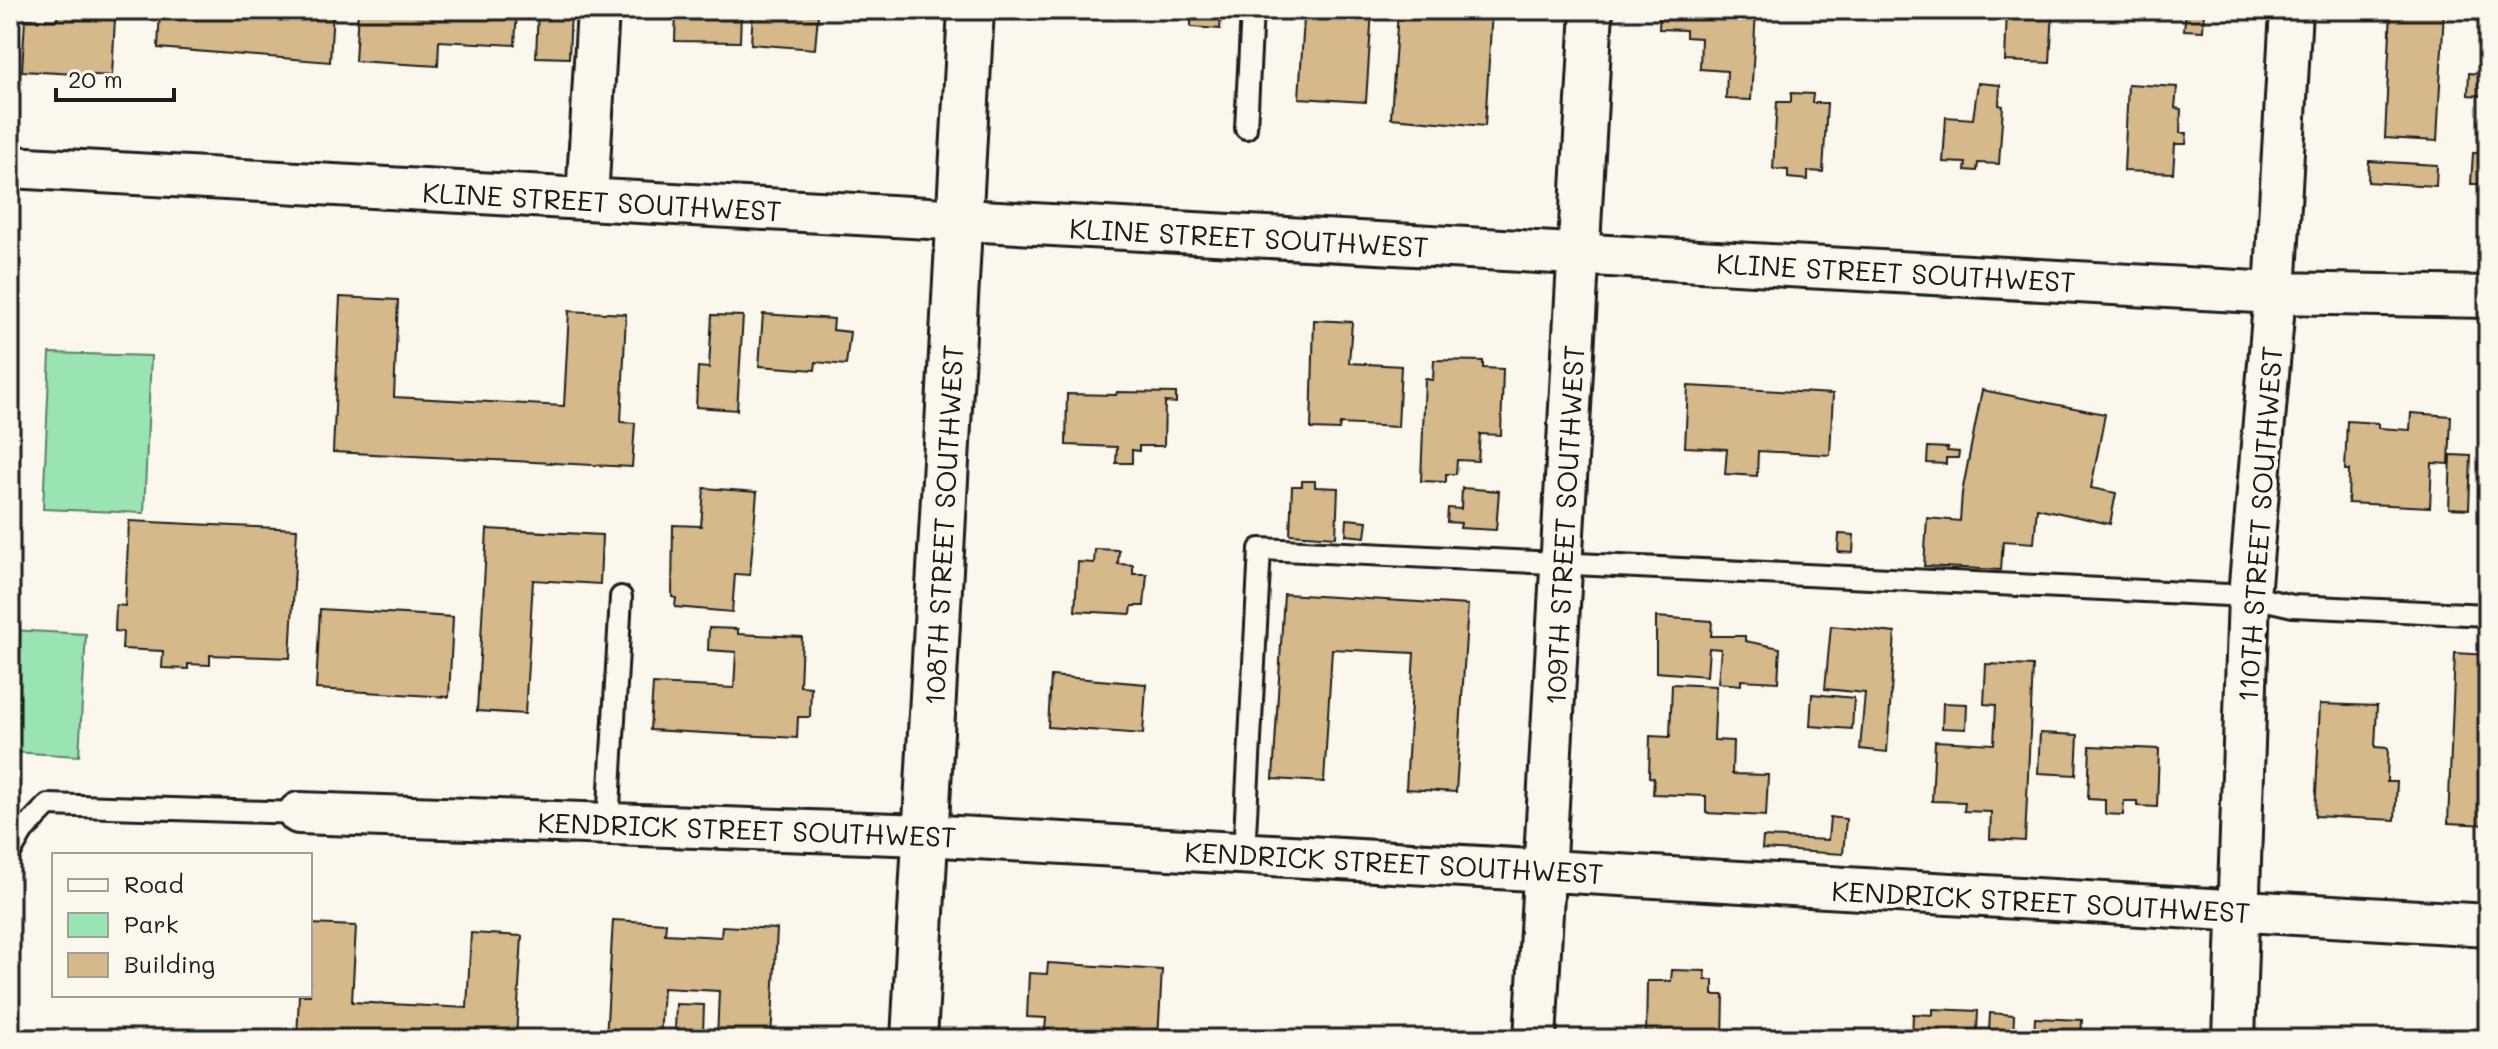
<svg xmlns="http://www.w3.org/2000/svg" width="2498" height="1049" font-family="Mali,sans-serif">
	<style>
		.green { fill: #9ae3b2; stroke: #5b8067; stroke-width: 2 }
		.building { fill: #d6b98b; stroke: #1c1c1c; stroke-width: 2 }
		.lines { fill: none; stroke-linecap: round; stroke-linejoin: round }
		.service-casing { stroke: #1c1c1c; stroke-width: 26 }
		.minor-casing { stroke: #1c1c1c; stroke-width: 46 }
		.tertiary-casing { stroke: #1c1c1c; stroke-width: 50 }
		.service { stroke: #fbf7ec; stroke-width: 20 }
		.minor { stroke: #fbf7ec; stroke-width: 40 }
		.tertiary { stroke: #fbf7ec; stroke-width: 44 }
		.labels { text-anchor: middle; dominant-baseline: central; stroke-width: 8; stroke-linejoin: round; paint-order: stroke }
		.street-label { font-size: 28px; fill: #1c1c1c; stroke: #fbf7ec }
	</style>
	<rect width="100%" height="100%" fill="#fbf7ec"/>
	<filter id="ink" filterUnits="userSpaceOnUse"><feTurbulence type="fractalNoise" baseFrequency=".0125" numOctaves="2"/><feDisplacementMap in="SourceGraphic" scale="16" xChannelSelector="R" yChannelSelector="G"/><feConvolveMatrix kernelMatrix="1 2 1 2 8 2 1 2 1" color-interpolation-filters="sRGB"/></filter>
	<g filter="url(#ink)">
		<!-- green -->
		<path class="green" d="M50,353L151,356L144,513L43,509Z
			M10,630L86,634L79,756L10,752Z"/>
		<!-- building -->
		<path class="building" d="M58,10H125V19L115,18L112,76L22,71L25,19L57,20Z
			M160,10H333L330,62L158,48Z
			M358,10H517L515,45L439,41L438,66L355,61Z
			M538,10H571L569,58L536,57Z
			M676,10L741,11L740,42L675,41Z
			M753,10L818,15L815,49L751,44Z
			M1191,10H1221L1220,29L1191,27Z
			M1288,10H1372L1366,102L1299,98L1304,18H1288Z
			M1398,10H1492L1485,126L1391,118Z
			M1660,10H1756L1751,100L1726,99L1727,71L1700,69L1701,38L1686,37V30L1659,29Z
			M2007,10H2053L2050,63L2005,61Z
			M2186,10H2204L2203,31L2184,30Z
			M2391,10H2444L2437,141L2385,138Z
			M2469,73L2488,75V105H2483V96L2468,95Z
			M1978,83L2000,85L1999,105L2003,106L1999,164L1978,163L1977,171L1965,170L1966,163L1943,162L1946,117L1973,119Z
			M2128,84L2177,87L2175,108L2181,109L2180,133H2187L2186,144H2175L2173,173L2124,171Z
			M1791,93L1813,94L1812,103H1827L1823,172L1808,171V180L1788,178V170L1773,169L1777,102H1791Z
			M2484,137H2488V193L2481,192V184H2471L2473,153H2483Z
			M2369,161L2437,165L2436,186L2368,182Z
			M340,297L398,300L394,397L564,406L569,311L626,314L621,422L635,423L632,467L333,452Z
			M763,314L834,319L833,330L850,332L846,365L816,362L815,370L759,366Z
			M712,315L743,316L737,410L696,407L698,367L709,368Z
			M1314,320L1352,322L1349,363L1401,366L1398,427L1340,424L1339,430L1311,429Z
			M1434,360L1483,361V368L1503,369L1501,435L1480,434L1478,461L1457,460L1456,474H1446V482L1421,481L1425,379L1433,380Z
			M1688,386L1833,394L1830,455L1758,451L1757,476L1725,474L1727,449L1685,447Z
			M1982,390L2105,414L2091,488L2116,493L2110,524L2037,508L2034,543L2003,541L2001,570L1924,566L1927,518L1960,521L1962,493Z
			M1117,392L1176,393V403L1165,402L1164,446H1139V451L1132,450V463H1116L1117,447L1066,445L1067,394L1116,395Z
			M2411,413L2451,416L2449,464L2432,463L2430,507L2348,503L2349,470H2345L2347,421L2378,423V428L2410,430Z
			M1928,447L1948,448L1947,451L1959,452L1958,458H1946V464L1927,463Z
			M2451,455L2471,456L2469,509L2449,508Z
			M1302,481H1315V487L1338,488L1336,537L1290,534L1292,486H1302Z
			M704,488L757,492L750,575L735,574L732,612L675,607L676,598L672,597L673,525L701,526Z
			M1462,488L1499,491L1496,530L1460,528L1461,523L1447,522L1448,508L1461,509Z
			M1347,519L1367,521L1365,537L1346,535Z
			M129,521L297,529L290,658L210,655V665L188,664V669L162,668L163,651L122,649L123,632L115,631L116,605L125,606Z
			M487,529L602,535L600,584L533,580L525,714L477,711Z
			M1839,534L1854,535L1853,553L1838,552Z
			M1095,549L1119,550L1118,564L1133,565V574H1147L1144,606H1132L1131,614L1075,611L1078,562L1094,563Z
			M1284,594L1468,605L1456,792L1406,789L1414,653L1332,649L1324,782L1273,779Z
			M320,609L453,617L449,697L316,689Z
			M1656,617L1712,621L1711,636H1745V641L1780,648L1778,682L1741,680V685L1718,683L1721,649L1709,648L1707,676L1656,672Z
			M1831,626L1895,633L1887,752L1860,749L1865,693L1825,689Z
			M709,628L738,629V634L802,637L800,686L811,687L810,717H798L797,738L650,730L653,684L734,688L736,652L708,650Z
			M2455,653L2488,655V825L2448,823Z
			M1986,664L2033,666L2025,841L1990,839L1991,812L1964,811L1965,802L1932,801L1935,741L1994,744L1996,705L1984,704Z
			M1051,676L1146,684L1143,734L1048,727Z
			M1672,684L1716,686L1714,740L1733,741L1732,774L1768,775L1766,816L1706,813V796L1653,794L1654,778L1649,777L1650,736L1670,737Z
			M1812,694L1854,698L1852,729L1810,726Z
			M1943,703L1967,704L1966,729L1942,728Z
			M2320,704L2377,706L2375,747L2388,748L2387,782H2397L2395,820L2315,816Z
			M2040,733L2078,735L2076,775L2038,773Z
			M2090,746L2159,749L2157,807L2138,806V801H2124L2123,815L2105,814V800L2088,799Z
			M1830,817L1846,819L1843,854L1762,849L1763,837L1828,840Z
			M613,920L666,923L665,934L721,937L722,926L777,929L771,1039H717L719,991L663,988L660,1039H606Z
			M310,924L356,926L352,1002L467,1008L471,933L522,936L516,1039H297L299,995H310Z
			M1048,963L1162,970L1158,1039H1099L1100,1033L1045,1030L1046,1018L1027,1017L1029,973L1047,974Z
			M1672,970L1705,971V980H1713V995H1724L1723,1039H1646L1647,981H1671Z
			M676,1004L704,1005L703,1033L675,1032Z
			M1933,1009L1978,1011L1977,1031H1989L1990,1013L2014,1015L2013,1039H1912L1913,1014L1933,1015Z
			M2035,1018L2082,1020L2081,1039H2034Z
			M2338,1034L2386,1037V1039H2304L2338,1038Z"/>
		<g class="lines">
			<!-- service casing -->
			<g class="service-casing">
				<path id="service" d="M1246,128L1252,10
					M608,824L621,597
					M10,853L23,831L48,805L299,813
					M1244,854L1260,549L2249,596L2293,606L2488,615"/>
			</g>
			<!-- minor casing -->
			<g class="minor-casing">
				<path id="minor" d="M10,167L2275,293L2488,297
					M587,199L598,10
					M299,813L924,835L2488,925
					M1535,1039L1592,10
					M2234,1039L2249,596L2275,293L2291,10"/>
			</g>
			<!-- tertiary casing -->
			<g class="tertiary-casing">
				<path id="tertiary" d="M914,1039L971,10"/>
			</g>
			<!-- service -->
			<use href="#service" class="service"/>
			<!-- minor -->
			<use href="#minor" class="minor"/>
			<!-- tertiary -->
			<use href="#tertiary" class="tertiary"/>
		</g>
	</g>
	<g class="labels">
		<!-- street labels -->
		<g class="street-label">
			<text transform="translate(602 201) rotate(3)">KLINE STREET SOUTHWEST</text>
			<text transform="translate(1249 237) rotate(3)">KLINE STREET SOUTHWEST</text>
			<text transform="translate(1896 272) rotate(3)">KLINE STREET SOUTHWEST</text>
			<text transform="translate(2259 524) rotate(-86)">110TH STREET SOUTHWEST</text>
			<text transform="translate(943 525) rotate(-87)">108TH STREET SOUTHWEST</text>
			<text transform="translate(1564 525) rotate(-87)">109TH STREET SOUTHWEST</text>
			<text transform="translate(747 829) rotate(2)">KENDRICK STREET SOUTHWEST</text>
			<text transform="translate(1394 862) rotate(3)">KENDRICK STREET SOUTHWEST</text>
			<text transform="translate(2041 901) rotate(3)">KENDRICK STREET SOUTHWEST</text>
		</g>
	</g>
	<!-- margin -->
	<rect width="2498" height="1049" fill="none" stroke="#fbf7ec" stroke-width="40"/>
	<rect x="20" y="20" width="2458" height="1009" fill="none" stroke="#1c1c1c" stroke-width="3" filter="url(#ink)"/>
	<!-- legend -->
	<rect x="52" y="853" width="260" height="144" fill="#fbf7ec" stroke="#a29f99" stroke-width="2"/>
	<rect x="68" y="879" width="40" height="12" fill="#fbf7ec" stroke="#a29f99" stroke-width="2"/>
	<text x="124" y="893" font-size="24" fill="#1c1c1c">Road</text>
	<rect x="68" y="913" width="40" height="24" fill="#9ae3b2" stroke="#a29f99" stroke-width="2"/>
	<text x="124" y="933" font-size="24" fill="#1c1c1c">Park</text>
	<rect x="68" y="953" width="40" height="24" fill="#d6b98b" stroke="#a29f99" stroke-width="2"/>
	<text x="124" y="973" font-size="24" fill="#1c1c1c">Building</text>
	<!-- scale -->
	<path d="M56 88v12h118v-12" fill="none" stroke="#1c1c1c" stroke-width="4"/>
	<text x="68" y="88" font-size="24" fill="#1c1c1c" stroke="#fbf7ec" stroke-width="6" paint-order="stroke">20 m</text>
</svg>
